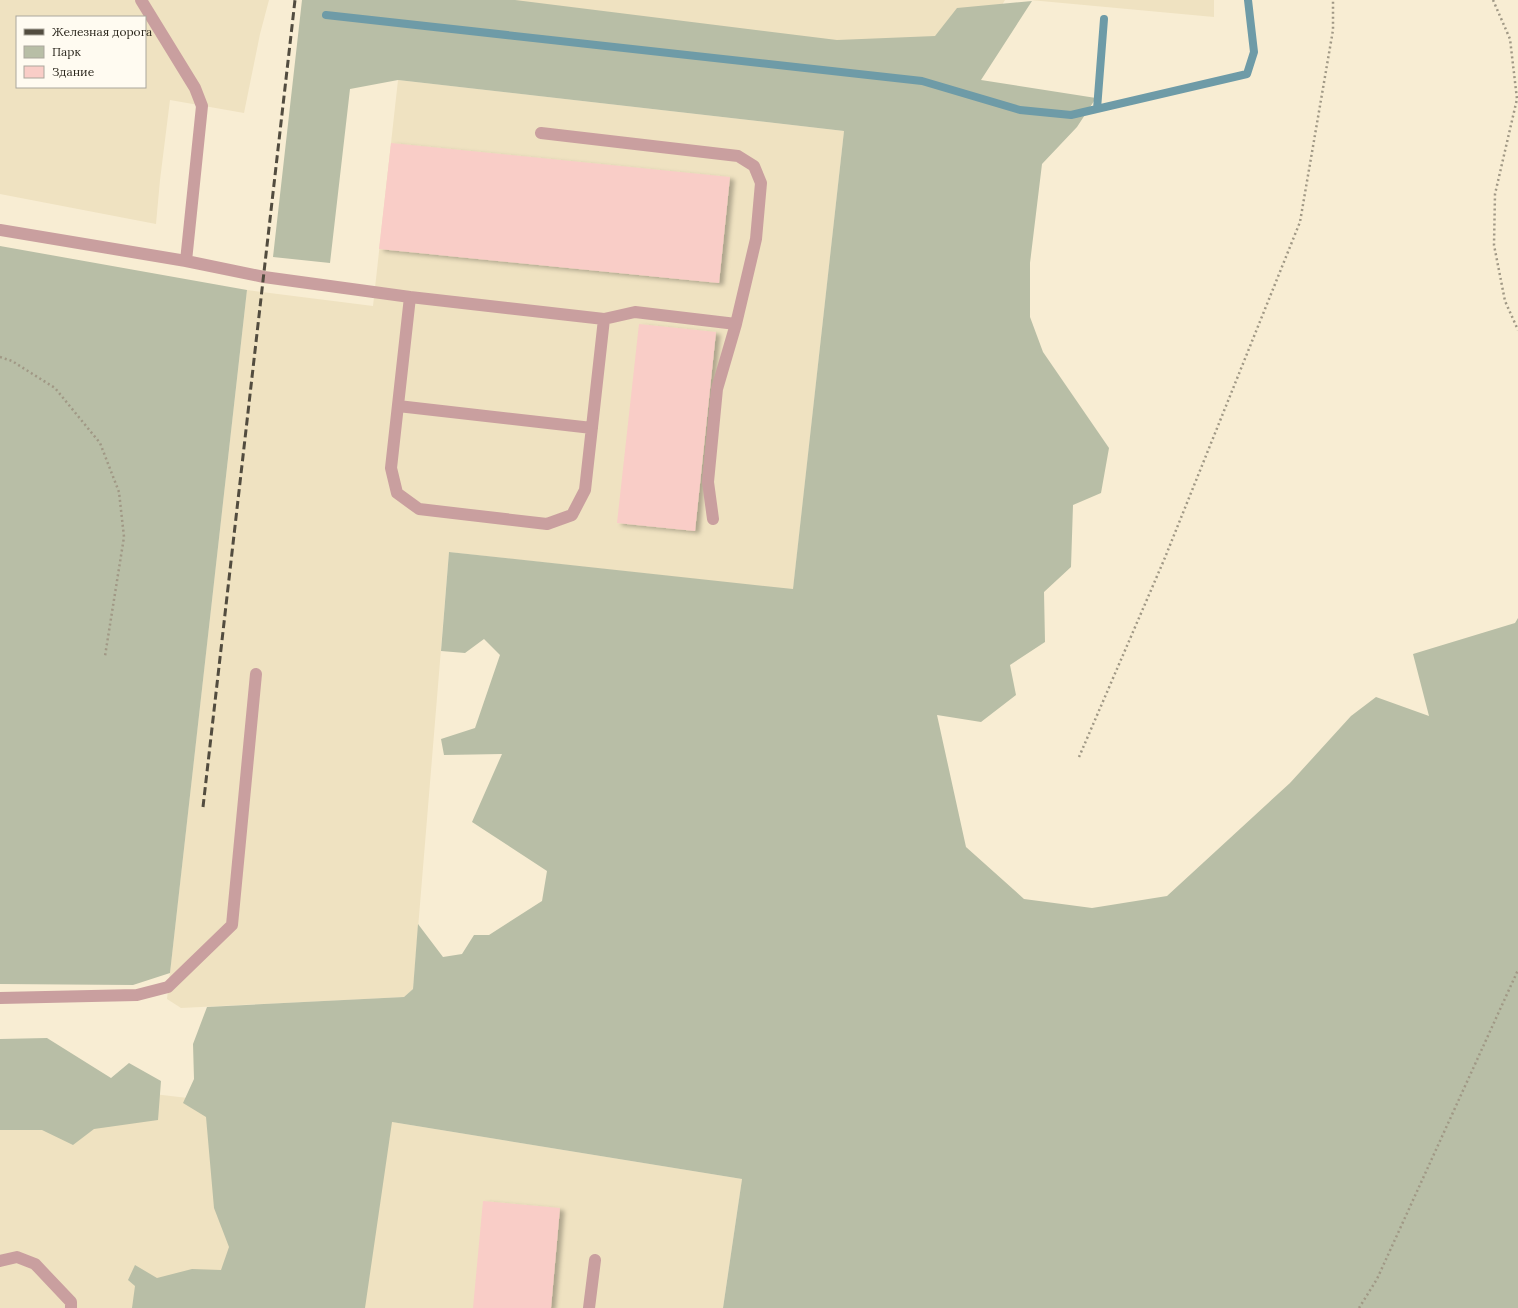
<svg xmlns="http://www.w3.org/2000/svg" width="1518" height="1308" font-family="Lora,serif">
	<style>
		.built { fill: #efe2c1; fill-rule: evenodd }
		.green { fill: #b8bea6 }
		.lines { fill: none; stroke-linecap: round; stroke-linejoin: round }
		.stream { stroke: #6e9ba7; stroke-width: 8 }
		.building { fill: #f9cdc7; filter: url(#shadow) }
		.path { stroke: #a09885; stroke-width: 2.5; stroke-dasharray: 2 3; stroke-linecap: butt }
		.service { stroke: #c99f9f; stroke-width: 12 }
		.rail { stroke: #524c3f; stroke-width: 3; stroke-dasharray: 8 4; stroke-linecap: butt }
	</style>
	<defs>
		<filter id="shadow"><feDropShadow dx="4.5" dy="2.5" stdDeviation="2" flood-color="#0004"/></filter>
	</defs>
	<rect width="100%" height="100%" fill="#f8edd3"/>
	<!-- built -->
	<path class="built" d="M0,0H269L260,34L244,113L170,100L160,180L156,224L0,194ZM17,17H145V87H17Z
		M314,0H1005L959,77Z
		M1030,0H1214V17Z
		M398,80L844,131L793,590L449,552L413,989L404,997L181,1008L167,999L247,290L373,306Z
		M0,1076L392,1122L742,1179L723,1308H0Z"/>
	<!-- green -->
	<path class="green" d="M302,0H515L837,40L935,36L957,8L1032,1L981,80L1096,98L1077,127L1042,164L1030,263V317L1043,352L1109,448L1101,493L1073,505L1071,567L1044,592L1045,642L1010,665L1016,695L981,722L937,715L966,847L1024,899L1092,908L1167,896L1290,783L1351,716L1376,697L1429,716L1413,654L1515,623L1518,618V1308H723L742,1179L392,1122L365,1308H132L135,1286L128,1280L135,1265L157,1278L192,1269L221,1270L229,1247L214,1208L206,1117L183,1103L194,1079L193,1044L207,1007L404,997L413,989L418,924L443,957L462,954L474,935H489L542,901L547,871L472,822L502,754L444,755L441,739L475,728L500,655L484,639L465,653L441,651L449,552L793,589L844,131L398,80L350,89L330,263L273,257Z
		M0,246L247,290L170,973L133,985L0,984Z
		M47,1038L111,1078L129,1063L161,1081L158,1120L94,1129L73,1145L42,1130H0V1039Z"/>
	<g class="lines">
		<!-- stream -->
		<path class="stream" d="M326,15L922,81L1020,110L1071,115L1247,74L1254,52L1248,0
			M1097,109L1104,19"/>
	</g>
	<!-- building -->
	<path class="building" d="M391,143L730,177L719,283L379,249Z
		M639,324L716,332L695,531L617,523Z
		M483,1201L560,1208L551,1308H473Z"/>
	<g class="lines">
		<!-- path -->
		<path class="path" d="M1493,0L1510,39L1517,99L1495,194L1494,245L1505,301L1518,330
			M0,357L12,361L55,388L100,443L119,492L124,537L105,656
			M1079,757L1164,560L1300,222L1333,30V0
			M1359,1308L1377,1279L1518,970"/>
		<!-- service -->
		<path class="service" d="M141,0L195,88L202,106L186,261
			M541,133L738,156L754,166L761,183L756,239L736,324L717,389L708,482L713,519
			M0,230L186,261L264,277L410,297
			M410,297L604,319L585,490L572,515L547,524L419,509L397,493L391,468Z
			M604,319L635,312L736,324
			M398,406L592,428
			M0,998L137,995L168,987L232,925L256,674
			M0,1261L17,1257L35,1264L71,1302V1308
			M589,1308L595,1260"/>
		<!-- rail -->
		<path class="rail" d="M203,807L295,0"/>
	</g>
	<!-- legend -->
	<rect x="16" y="16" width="130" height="72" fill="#fffbf1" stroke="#aba79d"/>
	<rect x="24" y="29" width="20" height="6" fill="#524c3f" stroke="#aba79d"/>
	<text x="52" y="36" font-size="12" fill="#2d291f">Железная дорога</text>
	<rect x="24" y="46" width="20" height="12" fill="#b8bea6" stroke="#aba79d"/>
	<text x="52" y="56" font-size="12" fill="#2d291f">Парк</text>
	<rect x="24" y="66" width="20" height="12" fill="#f9cdc7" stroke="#aba79d"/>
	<text x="52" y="76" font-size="12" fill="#2d291f">Здание</text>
</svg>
